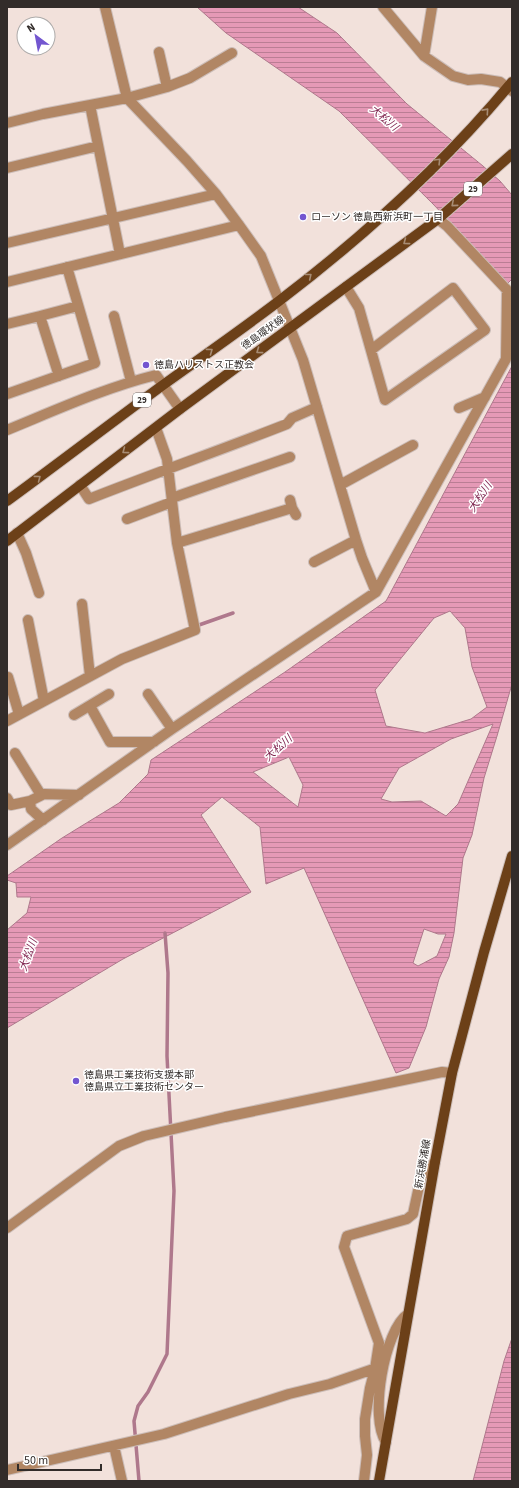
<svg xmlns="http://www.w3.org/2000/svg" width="519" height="1488" font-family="'Source Sans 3','Noto Sans JP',sans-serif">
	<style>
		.water { fill: url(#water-rules); stroke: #af788c; fill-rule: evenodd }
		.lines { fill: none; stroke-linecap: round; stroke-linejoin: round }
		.stream { stroke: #af788c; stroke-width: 3.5 }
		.minor-casing { stroke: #ccbdb8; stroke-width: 12 }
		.major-casing { stroke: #ccbdb8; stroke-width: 12 }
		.minor { stroke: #b18664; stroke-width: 10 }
		.major { stroke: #6c4018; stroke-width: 10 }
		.oneway { stroke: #a78c74 }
		.poi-dot { fill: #7356d0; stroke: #fff; stroke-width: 1.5 }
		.labels { text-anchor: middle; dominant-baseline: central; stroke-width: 3; stroke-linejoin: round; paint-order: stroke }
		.shield { fill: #fff; stroke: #706b6a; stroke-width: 1 }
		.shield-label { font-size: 9px; font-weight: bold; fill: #322c2a }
		.poi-label { font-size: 10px; fill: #322c2a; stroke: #fff; text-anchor: start }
		.street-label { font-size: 10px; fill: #322c2a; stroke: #fff }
		.water-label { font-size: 11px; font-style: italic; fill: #822953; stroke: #fff }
	</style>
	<defs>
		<pattern id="water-rules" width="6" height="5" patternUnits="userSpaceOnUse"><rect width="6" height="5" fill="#e599b6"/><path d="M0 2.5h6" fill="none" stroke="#ba7d94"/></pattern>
	</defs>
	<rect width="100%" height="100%" fill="#f2e1db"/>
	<!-- water -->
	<path class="water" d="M197,7H298L337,33L407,104L483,166L500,181L512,195V281L511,280L508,283L433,204L339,111L226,33Z
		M512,366V684L497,736L484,778L472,835L463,858L454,933L449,957L439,979L426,1027L409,1068L396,1073L304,868L266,884L260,827L222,797L201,815L251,892L123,959L7,1028V930L27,913L31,897H17L16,883L7,880V876L62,838L119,803L148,774L151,760L285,672L386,601ZM450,611L465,628L472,667L487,707L471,719L425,733L386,726L375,690L434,618ZM493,724L458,804L446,816L421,801L392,802L381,799L399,768L451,739ZM289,757L303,785L298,807L253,772ZM424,929L438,934H446L437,956L418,966L413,963Z
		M512,1338V1481H473L504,1361Z"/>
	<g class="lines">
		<!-- stream -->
		<path class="stream" d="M199,625L233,613
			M139,1481L134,1421L138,1406L148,1392L167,1354L174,1191L167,1056L168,973L165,933"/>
		<!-- minor casing -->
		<g class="minor-casing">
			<path id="minor" d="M105,7L127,98L187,161L216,194L239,225L261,256L303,360L356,540L362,558L376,592
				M383,7L424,56L453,76L468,80L481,79L500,82L512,91
				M159,52L167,87
				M424,56L432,7
				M90,105L120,254
				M7,123L43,114L127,98L167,87L190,78L232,53
				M7,168L98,146
				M7,243L216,194
				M7,282L239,225
				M346,287L359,308L385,400L485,330L453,288L371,350
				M40,316L78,306
				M114,316L131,381
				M7,324L40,316L59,376
				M7,394L95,363L67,267
				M459,408L485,397
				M7,430C56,410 104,388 156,375L180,409
				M80,485L89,499C155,473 221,450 287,424L292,418L317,407
				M340,485L413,445
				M172,498L290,457
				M290,500L292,508L296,515
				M127,519L172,502
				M17,533L26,553L39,593
				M177,543L292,508
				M314,562L356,540
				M82,604L90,676
				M28,620L44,701
				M8,677L19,714
				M148,694L172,729
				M90,706L110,742H154
				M74,715L109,694
				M7,721L122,659L195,630L177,543L167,459L156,428
				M15,753L41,795
				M7,798L11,805L30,801L44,794L79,795
				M30,801L31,809L43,820
				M7,845L172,729L376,592L506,359L507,290L447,226L438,219
				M7,1228L119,1146L144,1136L225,1117L442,1072L452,1073
				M386,1442C369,1418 384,1330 408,1314
				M114,1446L122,1481
				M7,1470L164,1434L289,1394L330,1384L382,1366
				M364,1481L367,1455L365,1436V1419L370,1388L375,1369L379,1343L344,1247L347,1236L407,1219L413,1214L421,1177L435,1162"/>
		</g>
		<!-- major casing -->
		<g class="major-casing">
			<path id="major" d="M7,501C59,463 111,423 163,385C202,357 241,330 279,301C363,237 444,164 512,82
				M7,541L180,409L438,219L512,154
				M379,1481L435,1162L452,1073L484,952L512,856"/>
		</g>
		<!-- minor -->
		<use href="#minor" class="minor"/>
		<!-- major -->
		<use href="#major" class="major"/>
	</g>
	<!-- one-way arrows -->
	<defs><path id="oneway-chevron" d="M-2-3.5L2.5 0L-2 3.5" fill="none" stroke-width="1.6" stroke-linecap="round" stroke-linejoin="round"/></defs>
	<g class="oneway">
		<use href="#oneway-chevron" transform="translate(486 111) rotate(-48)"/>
		<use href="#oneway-chevron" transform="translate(438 161) rotate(-45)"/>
		<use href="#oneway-chevron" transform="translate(454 204) rotate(139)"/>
		<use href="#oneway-chevron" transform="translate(406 242) rotate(143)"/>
		<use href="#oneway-chevron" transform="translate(309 276) rotate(-39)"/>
		<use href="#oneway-chevron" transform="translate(210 351) rotate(-36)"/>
		<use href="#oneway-chevron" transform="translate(259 351) rotate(144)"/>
		<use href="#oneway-chevron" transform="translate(125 451) rotate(143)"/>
		<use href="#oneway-chevron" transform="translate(38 478) rotate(-37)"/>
	</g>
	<!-- markers -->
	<g class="poi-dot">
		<circle cx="303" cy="217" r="4"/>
		<circle cx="146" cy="365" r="4"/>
		<circle cx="76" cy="1081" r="4"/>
	</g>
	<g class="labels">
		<!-- shield labels -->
		<g class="shield">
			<rect x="464" y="182" width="18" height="14" rx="3"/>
			<rect x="133" y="393" width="18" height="14" rx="3"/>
		</g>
		<g class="shield-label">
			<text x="473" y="189">29</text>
			<text x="142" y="400">29</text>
		</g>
		<!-- poi labels -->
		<g class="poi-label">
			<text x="311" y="217">ローソン 徳島西新浜町一丁目</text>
			<text x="154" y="365">徳島ハリストス正教会</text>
			<text x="84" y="1075">徳島県工業技術支援本部<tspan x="84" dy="12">徳島県立工業技術センター</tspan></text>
		</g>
		<!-- street labels -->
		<g class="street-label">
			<text transform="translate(263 333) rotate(-36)">徳島環状線</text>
			<text transform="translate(423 1164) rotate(-80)">新浜勝浦線</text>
		</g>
		<!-- water labels -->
		<g class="water-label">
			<text transform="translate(384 118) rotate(40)">大松川</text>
			<text transform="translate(480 497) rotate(-56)">大松川</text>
			<text transform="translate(278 748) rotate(-42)">大松川</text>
			<text transform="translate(28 955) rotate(-70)">大松川</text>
		</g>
	</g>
	<!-- border -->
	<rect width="519" height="1488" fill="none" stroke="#322c2a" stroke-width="16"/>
	<!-- north arrow -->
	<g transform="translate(36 36) rotate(328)"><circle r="19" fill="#ffffff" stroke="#adabaa"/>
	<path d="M0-3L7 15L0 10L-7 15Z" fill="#7356d0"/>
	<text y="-6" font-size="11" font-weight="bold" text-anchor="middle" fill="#322c2a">N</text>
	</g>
	<!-- scale -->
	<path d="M18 1464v6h83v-6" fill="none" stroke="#322c2a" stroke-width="2"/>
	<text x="24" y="1464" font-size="12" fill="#322c2a" stroke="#ffffff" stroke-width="3" paint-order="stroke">50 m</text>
</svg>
